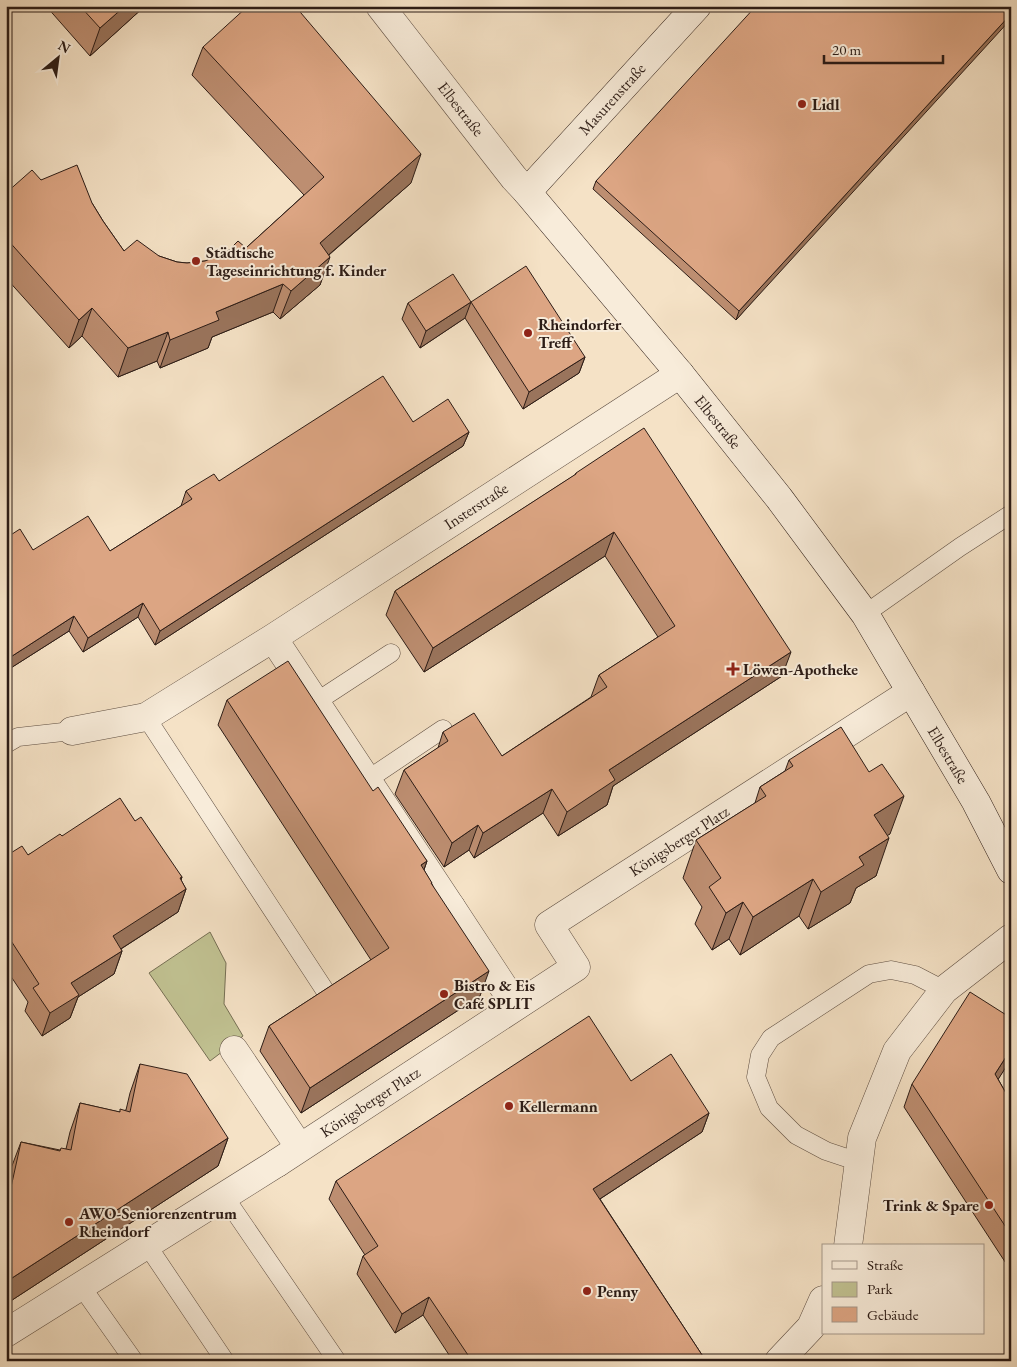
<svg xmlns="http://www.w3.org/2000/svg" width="1017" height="1367" font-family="'EB Garamond',serif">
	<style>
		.green { fill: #c1c292; stroke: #766f54 }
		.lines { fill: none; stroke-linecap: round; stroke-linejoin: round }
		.service-casing { stroke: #5e4e42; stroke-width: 19 }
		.pedestrian-casing { stroke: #5e4e42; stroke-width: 29 }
		.minor-casing { stroke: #5e4e42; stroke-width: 29 }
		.secondary-casing { stroke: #2c1c16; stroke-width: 29 }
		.service { stroke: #f8ecda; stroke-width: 18 }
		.pedestrian { stroke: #f8ecda; stroke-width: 28 }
		.minor { stroke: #f8ecda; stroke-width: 28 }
		.secondary { stroke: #f8ecda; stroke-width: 28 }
		.wall { fill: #bd8e71; stroke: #2c1c16 }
		.shaded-wall { fill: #9a745c; stroke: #2c1c16 }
		.building { fill: #dca583; stroke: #2c1c16 }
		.poi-dot { fill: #8f2418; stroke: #f8ecda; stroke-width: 2 }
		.labels { text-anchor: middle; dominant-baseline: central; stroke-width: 4; stroke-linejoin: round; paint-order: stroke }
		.street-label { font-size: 16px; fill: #2c1c16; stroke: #f8ecda }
		.poi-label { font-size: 16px; font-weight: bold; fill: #2c1c16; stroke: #f8ecda; text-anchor: start }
	</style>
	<rect width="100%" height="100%" fill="#f5e2c6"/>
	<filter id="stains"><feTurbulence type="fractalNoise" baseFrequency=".004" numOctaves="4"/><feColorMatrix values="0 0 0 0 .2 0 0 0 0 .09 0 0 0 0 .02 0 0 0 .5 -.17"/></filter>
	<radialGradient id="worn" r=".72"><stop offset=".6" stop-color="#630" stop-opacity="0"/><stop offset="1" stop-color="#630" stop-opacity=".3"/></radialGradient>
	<!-- green -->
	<path class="green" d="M210,932L226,963L224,1004L243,1036L210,1061L149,973Z"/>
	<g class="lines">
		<!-- service casing -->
		<g class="service-casing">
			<path id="service" d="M865,614L960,547L1011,514
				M316,702L391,653
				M146,717L324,989
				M6,744L18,737L72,731
				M367,780L443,729
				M859,1162L826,1151L796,1135L769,1108L756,1077L760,1055L771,1038L869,974L891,970L915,975L944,990
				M224,1196L337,1361
				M147,1245L225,1361
				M81,1286L134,1361"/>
		</g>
		<!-- pedestrian casing -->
		<g class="pedestrian-casing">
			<path id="pedestrian" d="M451,907L516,1006
				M234,1050L300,1148
				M277,1163L576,967L549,925L911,692"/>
		</g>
		<!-- minor casing -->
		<g class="minor-casing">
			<path id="minor" d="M380,6L514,178L527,192
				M273,638L451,907
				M72,731L146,717L273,638L680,374
				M848,1246L862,1138L897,1051L944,990L1011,938
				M6,1333L277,1163
				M779,1361L811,1327L823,1300"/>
		</g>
		<!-- secondary casing -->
		<g class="secondary-casing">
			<path id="secondary" d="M697,6L527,192L680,374L779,498L865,614L976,802L1011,870"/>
		</g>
		<!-- service -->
		<use href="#service" class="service"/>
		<!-- pedestrian -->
		<use href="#pedestrian" class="pedestrian"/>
		<!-- minor -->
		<use href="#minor" class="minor"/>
		<!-- secondary -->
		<use href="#secondary" class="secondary"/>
	</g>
	<!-- wall -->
	<path class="wall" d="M46,6H145L90,56Z
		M1011,6L736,320L593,189L596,181Z
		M203,47L411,183L329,255L320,285L280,319L273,312L212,337L208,348L160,368L157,361L118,377L82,336L69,348L6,278V193L41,180L92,203L103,221L124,251L159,256L177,262L187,263L205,261L246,248L304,195L192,75Z
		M471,302L585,357L579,373L523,409L465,318L420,348L402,319L408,303Z
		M413,422L469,432L463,446L155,645L138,617L83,652L69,631L6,671V538L33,550L110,551L181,506L186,491Z
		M576,473L782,676L613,786L607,805L558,836L543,813L474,858L469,850L444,867L395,794L404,770L438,748L443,732L502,756L591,697L599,675L658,637L605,556L424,672L386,615L395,591L575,475Z
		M227,700L373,791L427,861L424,870L432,884L480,996L301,1113L260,1051L269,1026L371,960L218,725Z
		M789,760L890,834L887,835L876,876L856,888L850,903L808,929L799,916L740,955L729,939L712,950L695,924L702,907L683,878L696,840L755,803L760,787L785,771Z
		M135,821L182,877L181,880L186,889L178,912L121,949L122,951L114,974L78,997L70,1018L42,1036L25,1011L28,1002L6,969V856L28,855L62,836Z
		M1011,1018V1059L998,1079L1011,1102V1271L904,1107L912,1084Z
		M140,1064L228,1138L218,1166L6,1304V1189L10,1171L21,1142L60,1150L66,1149L70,1132L80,1103L119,1112L126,1110L130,1093Z
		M631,1081L709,1113L702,1132L600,1199L706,1361H453L423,1315L395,1333L357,1274L363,1256L365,1255L329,1199L336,1181Z"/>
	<!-- shaded-wall -->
	<path class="shaded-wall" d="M6,6H11L6,10Z
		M125,6H145L90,56L100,28Z
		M1011,14V19L736,320L739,311Z
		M421,154L411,183L310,271L320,243Z
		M330,257L320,285L280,319L291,291Z
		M283,284L273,312L212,337L208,348L160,368L170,340L216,312Z
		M471,302L465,318L420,348L426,331Z
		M92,308L82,336L69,348L79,320Z
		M168,332L157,361L118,377L128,348Z
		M585,357L579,373L523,409L529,392Z
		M469,432L463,446L155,645L160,631Z
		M614,532L605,556L424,672L433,648Z
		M143,603L138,617L83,652L88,638Z
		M74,616L69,631L6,671V660Z
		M791,652L782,676L613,786L607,805L558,836L567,812L609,770Z
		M552,789L543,813L474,858L483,833Z
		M904,796L890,834L861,852L874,815Z
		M478,825L469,850L444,867L452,843Z
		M889,838L876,876L856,888L850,903L808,929L821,892L859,857Z
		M427,861L418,886L421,865Z
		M182,877L175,896L186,889L178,912L105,959L113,936Z
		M813,879L799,916L740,955L753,917Z
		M743,902L729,939L712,950L726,913Z
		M122,951L114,974L78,997L70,1018L42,1036L50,1013L71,983Z
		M489,971L480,996L301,1113L310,1088Z
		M1011,1049V1059L987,1097L995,1074Z
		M709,1113L702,1132L586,1208L593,1189Z
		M228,1138L218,1166L6,1304V1294L12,1278Z
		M429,1297L423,1315L395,1333L402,1314Z"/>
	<!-- building -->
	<path class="building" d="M80,6H125L100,28Z
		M248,6H295L421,154L320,243L330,257L291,291L283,284L216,312L219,320L170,340L168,332L128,348L92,308L79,320L6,238V193L32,170L41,180L77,165L92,203L103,221L124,251L137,240L159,256L177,262L187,263L205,261L215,257L229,250L238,241L246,248L324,177L203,47Z
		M756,6H1011V14L739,311L596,181Z
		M526,266L585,357L529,392L471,302Z
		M453,274L471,302L426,331L408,303Z
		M383,376L413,422L448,399L469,432L160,631L143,603L88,638L74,616L6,660V538L20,529L33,550L88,516L110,551L192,499L186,491L214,474L219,481Z
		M644,428L791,652L609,770L615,780L567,812L552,789L483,833L478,825L452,843L404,770L448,741L443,732L474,713L502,756L607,687L599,675L675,626L614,532L433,648L395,591L576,474V473Z
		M288,661L373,791L378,787L427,861L421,865L432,883H431L489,971L310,1088L269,1026L389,948L227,700Z
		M841,727L869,772L882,764L904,796L874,815L889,838L859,857L864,865L821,892L813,879L753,917L743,902L726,913L709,887L721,878L696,840L766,796L760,787L793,766L789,760Z
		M120,798L135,821L141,817L182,877L180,878L186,889L113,936L122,951L71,983L79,995L50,1013L33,988L39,984L6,933V856L22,846L28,855L60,834L62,836Z
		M970,992L1011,1018V1049L995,1074L1011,1102V1235L912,1084Z
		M589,1016L631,1081L671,1054L709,1113L593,1189L706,1361H472L429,1297L402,1314L363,1256L378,1246L336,1181Z
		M140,1064L187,1074L228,1138L12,1278L6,1270V1210L21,1142L60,1151L61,1148L71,1150L80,1103L120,1112V1109L130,1112Z"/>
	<!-- markers -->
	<g class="poi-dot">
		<circle cx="802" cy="104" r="5"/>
		<circle cx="196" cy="261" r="5"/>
		<circle cx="528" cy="333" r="5"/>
		<path d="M730.5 661.5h5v5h5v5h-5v5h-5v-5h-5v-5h5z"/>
		<circle cx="444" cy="994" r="5"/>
		<circle cx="509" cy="1106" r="5"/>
		<circle cx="989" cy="1205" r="5"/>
		<circle cx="69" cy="1222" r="5"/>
		<circle cx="587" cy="1291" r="5"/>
	</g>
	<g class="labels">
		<!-- street labels -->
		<g class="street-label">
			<text transform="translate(612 99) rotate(-48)">Masurenstraße</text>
			<text transform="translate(461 109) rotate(52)">Elbestraße</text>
			<text transform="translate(718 422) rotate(51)">Elbestraße</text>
			<text transform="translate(476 506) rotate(-33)">Insterstraße</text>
			<text transform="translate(948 755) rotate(59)">Elbestraße</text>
			<text transform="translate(679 841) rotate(-33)">Königsberger Platz</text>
			<text transform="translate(370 1102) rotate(-33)">Königsberger Platz</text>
		</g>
		<!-- poi labels -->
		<g class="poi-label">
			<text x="812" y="104">Lidl</text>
			<text x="206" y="252">Städtische<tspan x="206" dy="18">Tageseinrichtung f. Kinder</tspan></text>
			<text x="538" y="324">Rheindorfer<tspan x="538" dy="18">Treff</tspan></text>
			<text x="743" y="669">Löwen-Apotheke</text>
			<text x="454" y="985">Bistro &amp; Eis<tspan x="454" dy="18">Café SPLIT</tspan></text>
			<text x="519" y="1106">Kellermann</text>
			<text x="979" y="1205" text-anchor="end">Trink &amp; Spare</text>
			<text x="79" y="1213">AWO-Seniorenzentrum<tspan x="79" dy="18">Rheindorf</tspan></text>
			<text x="597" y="1291">Penny</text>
		</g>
	</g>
	<!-- margin -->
	<rect width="1017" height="1367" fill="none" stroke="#f5e2c6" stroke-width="25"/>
	<rect x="8" y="8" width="1002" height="1352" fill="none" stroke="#2c1c16" stroke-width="2.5"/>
	<rect x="12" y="12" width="992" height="1342" fill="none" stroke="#2c1c16"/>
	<!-- legend -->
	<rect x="822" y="1244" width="162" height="90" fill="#f8ecda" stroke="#a6998c"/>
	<rect x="832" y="1261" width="25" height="8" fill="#f8ecda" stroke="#a6998c"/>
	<text x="867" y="1270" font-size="15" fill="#2c1c16">Straße</text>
	<rect x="832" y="1282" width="25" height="15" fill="#c1c292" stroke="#a6998c"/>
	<text x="867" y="1294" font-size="15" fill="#2c1c16">Park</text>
	<rect x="832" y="1307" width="25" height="15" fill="#dca583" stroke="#a6998c"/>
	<text x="867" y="1320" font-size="15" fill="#2c1c16">Gebäude</text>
	<!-- north arrow -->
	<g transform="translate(58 58) rotate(29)" stroke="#f8ecda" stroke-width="4" paint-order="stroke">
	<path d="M0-4L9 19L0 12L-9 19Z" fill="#2c1c16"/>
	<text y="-8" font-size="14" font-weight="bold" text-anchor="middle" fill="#2c1c16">N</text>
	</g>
	<!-- scale -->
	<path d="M824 55v8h119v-8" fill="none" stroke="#2c1c16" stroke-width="2.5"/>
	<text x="832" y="55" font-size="15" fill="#2c1c16" stroke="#f8ecda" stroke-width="4" paint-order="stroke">20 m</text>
	<rect width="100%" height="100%" filter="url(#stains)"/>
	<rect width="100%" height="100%" fill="url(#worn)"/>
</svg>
